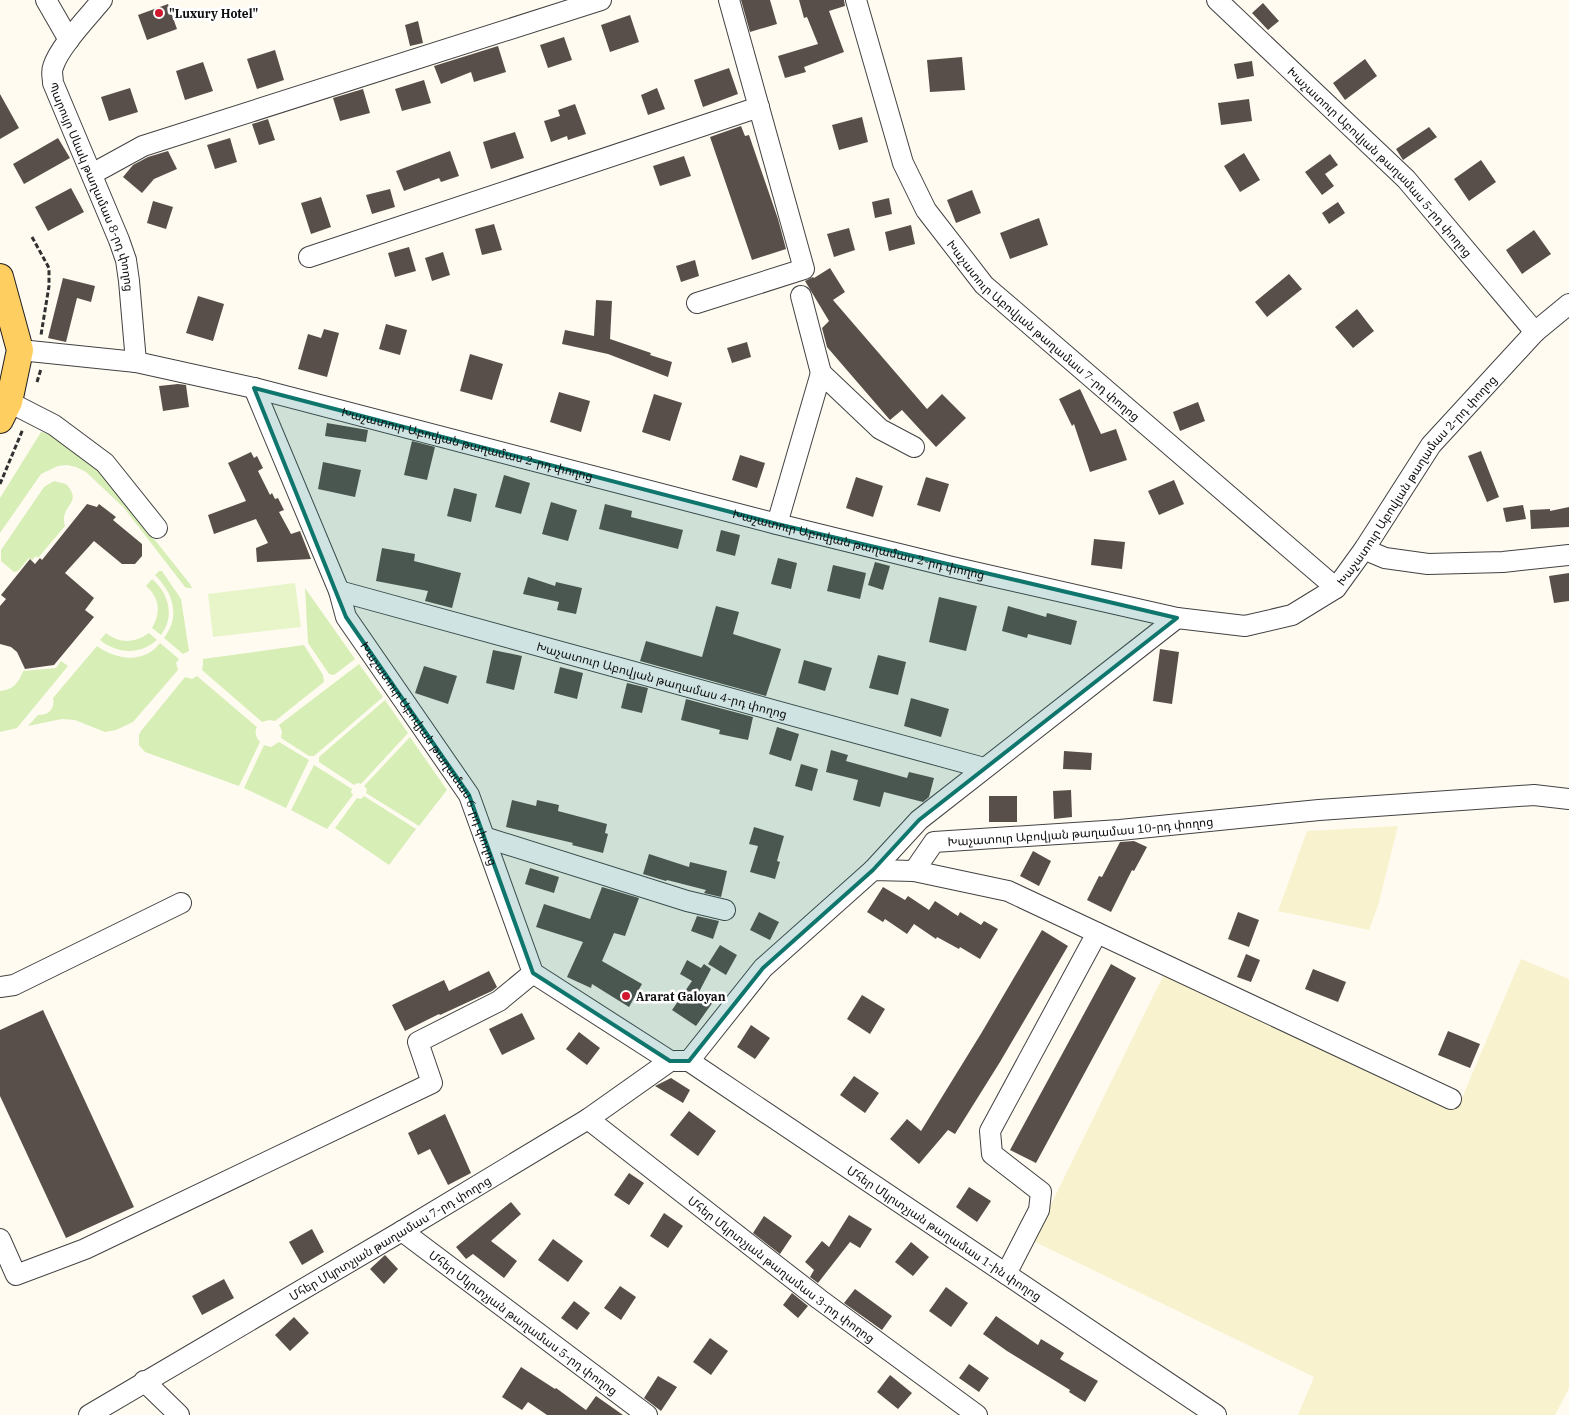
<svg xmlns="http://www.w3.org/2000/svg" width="1569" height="1415" font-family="'IBM Plex Serif','Noto Sans Armenian',serif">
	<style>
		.farmland { fill: #f9f2ce }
		.green { fill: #d7eeb6 }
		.pitch { fill: #e8f5c9 }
		.building { fill: #594f4a }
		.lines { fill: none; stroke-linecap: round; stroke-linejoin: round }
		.minor-casing { stroke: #424242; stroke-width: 22 }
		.major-casing { stroke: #202020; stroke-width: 28 }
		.path { stroke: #313131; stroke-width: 3; stroke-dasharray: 5 2.5; stroke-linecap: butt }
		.minor { stroke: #fff; stroke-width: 20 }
		.major { stroke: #ffce61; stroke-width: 26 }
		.marked { fill: #0f766e; fill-opacity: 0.2; stroke: #0f766e; stroke-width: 4; stroke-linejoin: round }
		.poi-dot { fill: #cf172d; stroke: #fff; stroke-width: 2 }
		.labels { text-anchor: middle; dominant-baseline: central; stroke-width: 5; stroke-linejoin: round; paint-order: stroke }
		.poi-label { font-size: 12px; font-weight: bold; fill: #0f0f0f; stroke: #fff; text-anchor: start }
		.street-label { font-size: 12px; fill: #0f0f0f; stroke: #fff }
	</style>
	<rect width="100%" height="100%" fill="#fffbf1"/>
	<!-- farmland -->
	<path class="farmland" d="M1398,826L1378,906L1369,930L1278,911L1307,831Z
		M1521,959L1569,979V1388L1555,1415H1298L1314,1377L1033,1241L1164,974L1458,1107Z"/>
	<!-- green -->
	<path class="green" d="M41,432L50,434L100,471L190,584L192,588H187L185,587L124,508L86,472L76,467L67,465L58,466L41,474L0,533V498Z
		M54,481L66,484C82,501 65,504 64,518C64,520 64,523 65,526L38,558L36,556L32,560L29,558L18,571L14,572L1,561V550L44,487Z
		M159,571H162L181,599L189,651L183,654L164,638C181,616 173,593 155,575Z
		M152,579C169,593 175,617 161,635L152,628C161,613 160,598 146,586Z
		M305,588L355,659L334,675L329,674L308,643Z
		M106,633C120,644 135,643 149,633L157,640C140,655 117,654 100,640Z
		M160,643L179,659L176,663L178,670L133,722L116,730L105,732L75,720L62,719L28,726L38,715C49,715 55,709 53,698L97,646C116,660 144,664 160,643Z
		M304,645L323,675L324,682L275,721L269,720L262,722L202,670L203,664V659Z
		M61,661L68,666L17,728L0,732V691C12,690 19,683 23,671L56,668Z
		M359,664L383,697L314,756H309L281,738L282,731L279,725Z
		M197,676L257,727C254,733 256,737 260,742L239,786L145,752L139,745V735L141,731L185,677L192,679Z
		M385,700L408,733L361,784L358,783L354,785L319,762V757Z
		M410,737L447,790L419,826L366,793L367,789L364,786Z
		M279,742L309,760L286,808L244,788L264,745L271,747Z
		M314,765L352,789L351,792L353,795L327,829L291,810Z
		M364,796L416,829L389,865L335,828L357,798L361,799Z"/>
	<!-- pitch -->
	<path class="pitch" d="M295,583L301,627L213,637L208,594Z"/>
	<!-- building -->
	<path class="building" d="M741,0H770L777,24L750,32Z
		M799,0H844L845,6L829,11L844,52L804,67L806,72L785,78L778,56L818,44L807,17L804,18Z
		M1263,3L1279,21L1268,30L1252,13Z
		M168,4L177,29L147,40L138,15Z
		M630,15L639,42L610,52L601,25Z
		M418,21L423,43L410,46L405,25Z
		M564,37L572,60L548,68L540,45Z
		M498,46L506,72L474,82L471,72L441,84L434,66Z
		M275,50L284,80L257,89L247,59Z
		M962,57L965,90L930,92L927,60Z
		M1365,59L1377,76L1345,100L1333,83Z
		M1252,61L1254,76L1237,79L1234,64Z
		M203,62L213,91L185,100L176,71Z
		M729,68L738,94L703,107L694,80Z
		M424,80L431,103L402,111L395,89Z
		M130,88L138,112L109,121L101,97Z
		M657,88L665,109L648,115L641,95Z
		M363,89L370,113L340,121L333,98Z
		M0,94L19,128L0,139Z
		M1249,99L1252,121L1221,125L1218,103Z
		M575,104L586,134L568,140L567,136L551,142L544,121L560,116L558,110Z
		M862,117L868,142L839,150L832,125Z
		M268,119L275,140L259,145L252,124Z
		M741,126L745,136L749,135L778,219L786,249L752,260L710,137Z
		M1429,127L1437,137L1403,160L1396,149Z
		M515,132L524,158L491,169L483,142Z
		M58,138L70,158L24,184L13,164Z
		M230,138L237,162L215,169L207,145Z
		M168,151L177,169L154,179L142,193L123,177L133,165L148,157Z
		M450,151L459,176L441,182L439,178L404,191L396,171Z
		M1244,153L1260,180L1240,192L1224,166Z
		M1330,154L1338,165L1325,174L1334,186L1322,195L1305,172Z
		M684,156L691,176L660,186L653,166Z
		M1481,160L1496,182L1469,201L1454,179Z
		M71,188L84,212L48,231L35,207Z
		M390,189L395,207L372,214L366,195Z
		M972,190L981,213L956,223L947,200Z
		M321,197L331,227L311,234L301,203Z
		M889,198L892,214L875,218L872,202Z
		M153,201L173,207L166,229L147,223Z
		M1338,202L1345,213L1329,224L1322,213Z
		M1039,218L1048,245L1010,259L1000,233Z
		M494,224L502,250L482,255L475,229Z
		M911,225L915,244L889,251L885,232Z
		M849,228L855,250L834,257L827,234Z
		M1534,230L1551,254L1522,274L1506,250Z
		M409,247L416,271L395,277L388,253Z
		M443,252L450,275L432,281L425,258Z
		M695,260L699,276L681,282L676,266Z
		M830,268L845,292L833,300L927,409L942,394L966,418L936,447L902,410L890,420L827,347L822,328L829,321L805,281L813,277L814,278Z
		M1289,274L1302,289L1267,317L1255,302Z
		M63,278L95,286L91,302L77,298L66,342L48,338Z
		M198,296L224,304L213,341L186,333Z
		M596,300L612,301L610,339L651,353L650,355L672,362L668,377L608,354L562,344L565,330L594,336Z
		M1357,309L1374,331L1353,348L1335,327Z
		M386,324L407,330L400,355L379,349Z
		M324,329L339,333L327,377L298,369L308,334L321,338Z
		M747,342L751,357L732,363L727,348Z
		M470,354L503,364L492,400L460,391Z
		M178,384L186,385L189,407L163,411L159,386Z
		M1080,389L1101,434L1116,429L1127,460L1090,472L1074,424L1072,426L1059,399Z
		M559,392L590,401L581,432L550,422Z
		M654,394L682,403L670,441L642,432Z
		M1198,402L1205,421L1180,431L1173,412Z
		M327,423L368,430L366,442L325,436Z
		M412,441L435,447L427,480L404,475Z
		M1481,451L1499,497L1487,502L1468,456Z
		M251,452L254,458L257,456L263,468L258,471L270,495L272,493L275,499L278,498L284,510L279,512L291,534L300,531L311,559L257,562L256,548L268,543L256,519L214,534L208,515L246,501L228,463Z
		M740,455L765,463L757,488L732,480Z
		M323,462L361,470L355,497L318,489Z
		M504,475L530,483L521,514L495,507Z
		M856,477L883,486L873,517L846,508Z
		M926,477L949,484L940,512L917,505Z
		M1174,480L1184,504L1159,515L1148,491Z
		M454,488L477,494L471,522L447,516Z
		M551,502L577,510L568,541L542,534Z
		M87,504L97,507L99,504L116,517L113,520L142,544V556L135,564H122L94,541L65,573L94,598L85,610L94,617L54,665L25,669L17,652L11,647L0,644V606L6,599L1,595L30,559L35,564L40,558L42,560Z
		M605,504L632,511L631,517L683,530L678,549L599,529Z
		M1523,505L1526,519L1506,522L1503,508Z
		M1569,507V527L1531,529L1530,510L1550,509V511Z
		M721,530L740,535L735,556L716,551Z
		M1094,539L1125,542L1122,569L1091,565Z
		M382,548L415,554L414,561L461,573L452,608L425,601L428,591L376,581Z
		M778,558L797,563L791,589L771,584Z
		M875,562L890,566L883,590L868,585Z
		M833,565L866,573L860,599L827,591Z
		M1569,573V601L1554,603L1549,576Z
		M528,577L555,586L556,582L582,588L576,614L557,610L559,602L523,594Z
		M939,597L977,606L966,651L929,642Z
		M716,606L739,612L733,634L781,649L766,696L640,661L646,641L702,657Z
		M1008,606L1046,617L1047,613L1077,621L1071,645L1028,634L1027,638L1002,631Z
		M1160,649L1179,652L1172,704L1153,701Z
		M493,650L522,656L514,690L486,683Z
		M878,655L906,662L898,695L869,688Z
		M804,660L832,668L825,691L798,683Z
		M424,666L457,676L448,704L415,693Z
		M560,667L583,673L577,699L554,693Z
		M627,683L648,688L642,713L621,708Z
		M911,698L949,709L941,737L904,726Z
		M686,699L753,717L748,740L719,734L720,730L681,720Z
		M777,727L799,734L791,761L769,754Z
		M831,750L848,755L846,761L907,778L909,772L934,778L929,797L923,802L884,792L880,807L853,800L858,780L826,772Z
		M1064,751L1092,753L1091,770L1063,769Z
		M801,764L818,769L812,791L795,786Z
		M1071,790L1072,817L1054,819L1053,791Z
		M989,796H1017V822H989Z
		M512,800L536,806L537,800L559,805L558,811L607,824L605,833L608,834L603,853L572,845L573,843L506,827Z
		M754,827L784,836L777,861L780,862L775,879L750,872L758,846L749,844Z
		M1134,841L1147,847L1134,871L1132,870L1111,912L1087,900L1099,876L1102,877L1120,842Z
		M1033,851L1051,861L1039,886L1020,876Z
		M649,854L689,867L690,862L727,871L721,897L704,893L706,890L667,880L666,881L643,874Z
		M530,868L559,877L554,893L525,884Z
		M602,887L639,898L625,936L614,933L602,961L642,984L629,1007L592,984L591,988L567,977L583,942L536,927L544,904L590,919Z
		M883,887L905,900L908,896L929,910L935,901L958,916L960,912L981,925L984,921L998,929L980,959L960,947L959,949L937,937L936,939L914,924L907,934L885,919L883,922L867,912Z
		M759,912L779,922L770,940L750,930Z
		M1238,912L1259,920L1249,947L1228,939Z
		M697,916L719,921L713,939L691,931Z
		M1042,930L1068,946L1000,1062L955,1134L948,1130L919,1164L890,1139L907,1119L921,1131L982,1032Z
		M720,945L737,955L726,975L708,964Z
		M1246,954L1260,960L1251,982L1237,977Z
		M687,960L701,968L704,964L711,969L699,992L713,1002L696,1026L672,1010L692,981L680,974Z
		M1111,964L1136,978L1036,1163L1010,1150Z
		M1313,969L1346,982L1338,1002L1305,989Z
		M489,971L497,987L492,991L440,1015L439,1014L405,1031L392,1005L444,980L449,991Z
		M862,995L885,1009L870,1034L847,1019Z
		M43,1010L134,1207L66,1238L0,1096V1030Z
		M522,1013L535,1039L502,1055L489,1029Z
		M751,1025L770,1038L755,1059L737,1047Z
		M1448,1031L1480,1044L1470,1068L1438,1055Z
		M579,1032L600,1048L587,1065L566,1049Z
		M854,1076L879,1093L865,1113L840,1095Z
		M671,1078L690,1090L683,1103L655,1086Z
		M689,1111L716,1131L698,1156L670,1135Z
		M445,1114L471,1173L448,1185L430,1149L418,1155L408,1133Z
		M629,1173L644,1183L629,1205L614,1195Z
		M969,1187L991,1201L977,1222L956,1207Z
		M511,1202L521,1214L491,1241L517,1261L504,1278L473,1254L466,1259L456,1247Z
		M664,1213L683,1226L668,1248L650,1236Z
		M849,1215L872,1229L860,1248L850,1242L818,1283L810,1277L814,1270L805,1262L822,1241L829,1247Z
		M764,1216L792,1236L780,1254L753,1233Z
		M312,1229L324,1252L302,1265L289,1242Z
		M553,1239L583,1261L568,1282L538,1260Z
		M911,1242L929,1257L913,1276L895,1262Z
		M385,1255L398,1269L384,1284L370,1269Z
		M224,1279L234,1298L202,1315L192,1296Z
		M620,1286L636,1297L621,1320L604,1308Z
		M946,1287L968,1303L951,1327L929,1311Z
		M855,1289L892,1316L882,1330L844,1303Z
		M792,1293L808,1306L798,1318L783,1305Z
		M574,1301L590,1313L577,1330L561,1318Z
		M996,1316L1038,1345L1041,1339L1064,1353L1060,1359L1098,1381L1085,1402L1069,1392L1070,1390L1007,1351L983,1334Z
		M294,1317L309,1333L290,1351L275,1335Z
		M710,1338L728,1351L711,1375L693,1362Z
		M969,1364L989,1378L979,1392L959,1378Z
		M521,1367L555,1389L556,1388L586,1410L596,1396L623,1415H547L528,1402L522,1410L502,1397Z
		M890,1375L912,1393L898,1409L877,1392Z
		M658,1376L677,1387L661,1411L644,1398Z"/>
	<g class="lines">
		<!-- minor casing -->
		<g class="minor-casing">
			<g id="minor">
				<path d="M46,0L69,40"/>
				<path id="s1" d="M102,0C88,17 59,47 53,67C51,72 53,78 53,83L119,240L126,260L129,281L136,362"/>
				<path id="s2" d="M856,0L903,163L926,210L984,285L1336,588"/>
				<path id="s3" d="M1217,0L1406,179L1535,332"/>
				<path d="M92,174L143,146L601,0"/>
				<path d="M309,257L759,107"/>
				<path d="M801,296L821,373"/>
				<path d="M697,303L804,269L729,0"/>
				<path id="s4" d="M20,350L136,362L254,388L777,524L952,567L1177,618L1245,626L1292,615L1336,588L1365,548L1431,445L1535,332L1569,304"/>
				<path id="s5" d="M254,388L339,591L346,617L469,795L533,973L670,1061"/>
				<path d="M9,402L54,425L105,463L157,528"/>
				<path d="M777,524L821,373L880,429L914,447"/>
				<path d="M1365,548L1373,553L1385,558L1428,564L1503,562L1569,555"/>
				<path id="s6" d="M339,591L984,768"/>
				<path d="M484,837L687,901L725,910"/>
				<path d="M873,870L919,820L1177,618"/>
				<path id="s7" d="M914,871L934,842L1120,830L1319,810L1534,795L1569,799"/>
				<path d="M0,987L14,985L181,903"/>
				<path id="s8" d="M675,1061H689L1216,1415"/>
				<path d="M689,1061L763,968L873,870L914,871L1008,891L1451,1099"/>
				<path id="s9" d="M588,1119L819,1299L977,1415"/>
				<path id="s10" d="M402,1231L647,1415"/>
				<path d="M0,1239L16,1275L85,1249L432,1083L418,1042L499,1001L533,973"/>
				<path d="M1006,1274L1039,1210L1041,1192L992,1154L990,1131L1097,933"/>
				<path d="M144,1381L179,1415"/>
				<path id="s11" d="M89,1415L402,1231L588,1119L670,1061"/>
			</g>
		</g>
		<!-- major casing -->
		<g class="major-casing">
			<path id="major" d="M0,277L20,350L9,402L0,420"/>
		</g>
		<!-- path -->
		<path class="path" d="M32,237L49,268V286L41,335
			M37,382L41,369
			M0,484L23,429"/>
		<!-- minor -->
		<use href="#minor" class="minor"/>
		<!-- major -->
		<use href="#major" class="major"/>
	</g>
	<!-- marked area -->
	<path class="marked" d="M254,388L777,524L1177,618L919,820L873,870L763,968L689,1061H670L533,973L469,795L346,617Z"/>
	<!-- markers -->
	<g class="poi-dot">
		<circle cx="159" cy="13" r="5"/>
		<circle cx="626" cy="996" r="5"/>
	</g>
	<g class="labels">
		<!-- poi labels -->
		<g class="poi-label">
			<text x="169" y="13">"Luxury Hotel"</text>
			<text x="636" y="996">Ararat Galoyan</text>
		</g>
		<!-- street labels -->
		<g class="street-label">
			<text stroke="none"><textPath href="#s3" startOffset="230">Խաչատուր Աբովյան թաղամաս 5-րդ փողոց</textPath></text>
			<text stroke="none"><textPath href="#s1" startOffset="211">Պարույր Սևակ թաղամաս 8-րդ փողոց</textPath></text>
			<text stroke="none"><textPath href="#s2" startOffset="391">Խաչատուր Աբովյան թաղամաս 7-րդ փողոց</textPath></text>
			<text stroke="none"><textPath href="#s4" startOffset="458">Խաչատուր Աբովյան թաղամաս 2-րդ փողոց</textPath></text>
			<text stroke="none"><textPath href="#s4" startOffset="1492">Խաչատուր Աբովյան թաղամաս 2-րդ փողոց</textPath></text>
			<text stroke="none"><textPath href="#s4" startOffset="862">Խաչատուր Աբովյան թաղամաս 2-րդ փողոց</textPath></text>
			<text stroke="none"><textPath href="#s6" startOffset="335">Խաչատուր Աբովյան թաղամաս 4-րդ փողոց</textPath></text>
			<text stroke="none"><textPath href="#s5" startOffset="408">Խաչատուր Աբովյան թաղամաս 6-րդ փողոց</textPath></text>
			<text stroke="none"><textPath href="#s7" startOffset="182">Խաչատուր Աբովյան թաղամաս 10-րդ փողոց</textPath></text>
			<text stroke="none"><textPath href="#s8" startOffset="322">Մհեր Մկրտչյան թաղամաս 1-ին փողոց</textPath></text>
			<text stroke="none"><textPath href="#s11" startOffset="349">Մհեր Մկրտչյան թաղամաս 7-րդ փողոց</textPath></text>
			<text stroke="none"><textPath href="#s9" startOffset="245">Մհեր Մկրտչյան թաղամաս 3-րդ փողոց</textPath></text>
			<text stroke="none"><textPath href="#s10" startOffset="152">Մհեր Մկրտչյան թաղամաս 5-րդ փողոց</textPath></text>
		</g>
	</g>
</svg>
